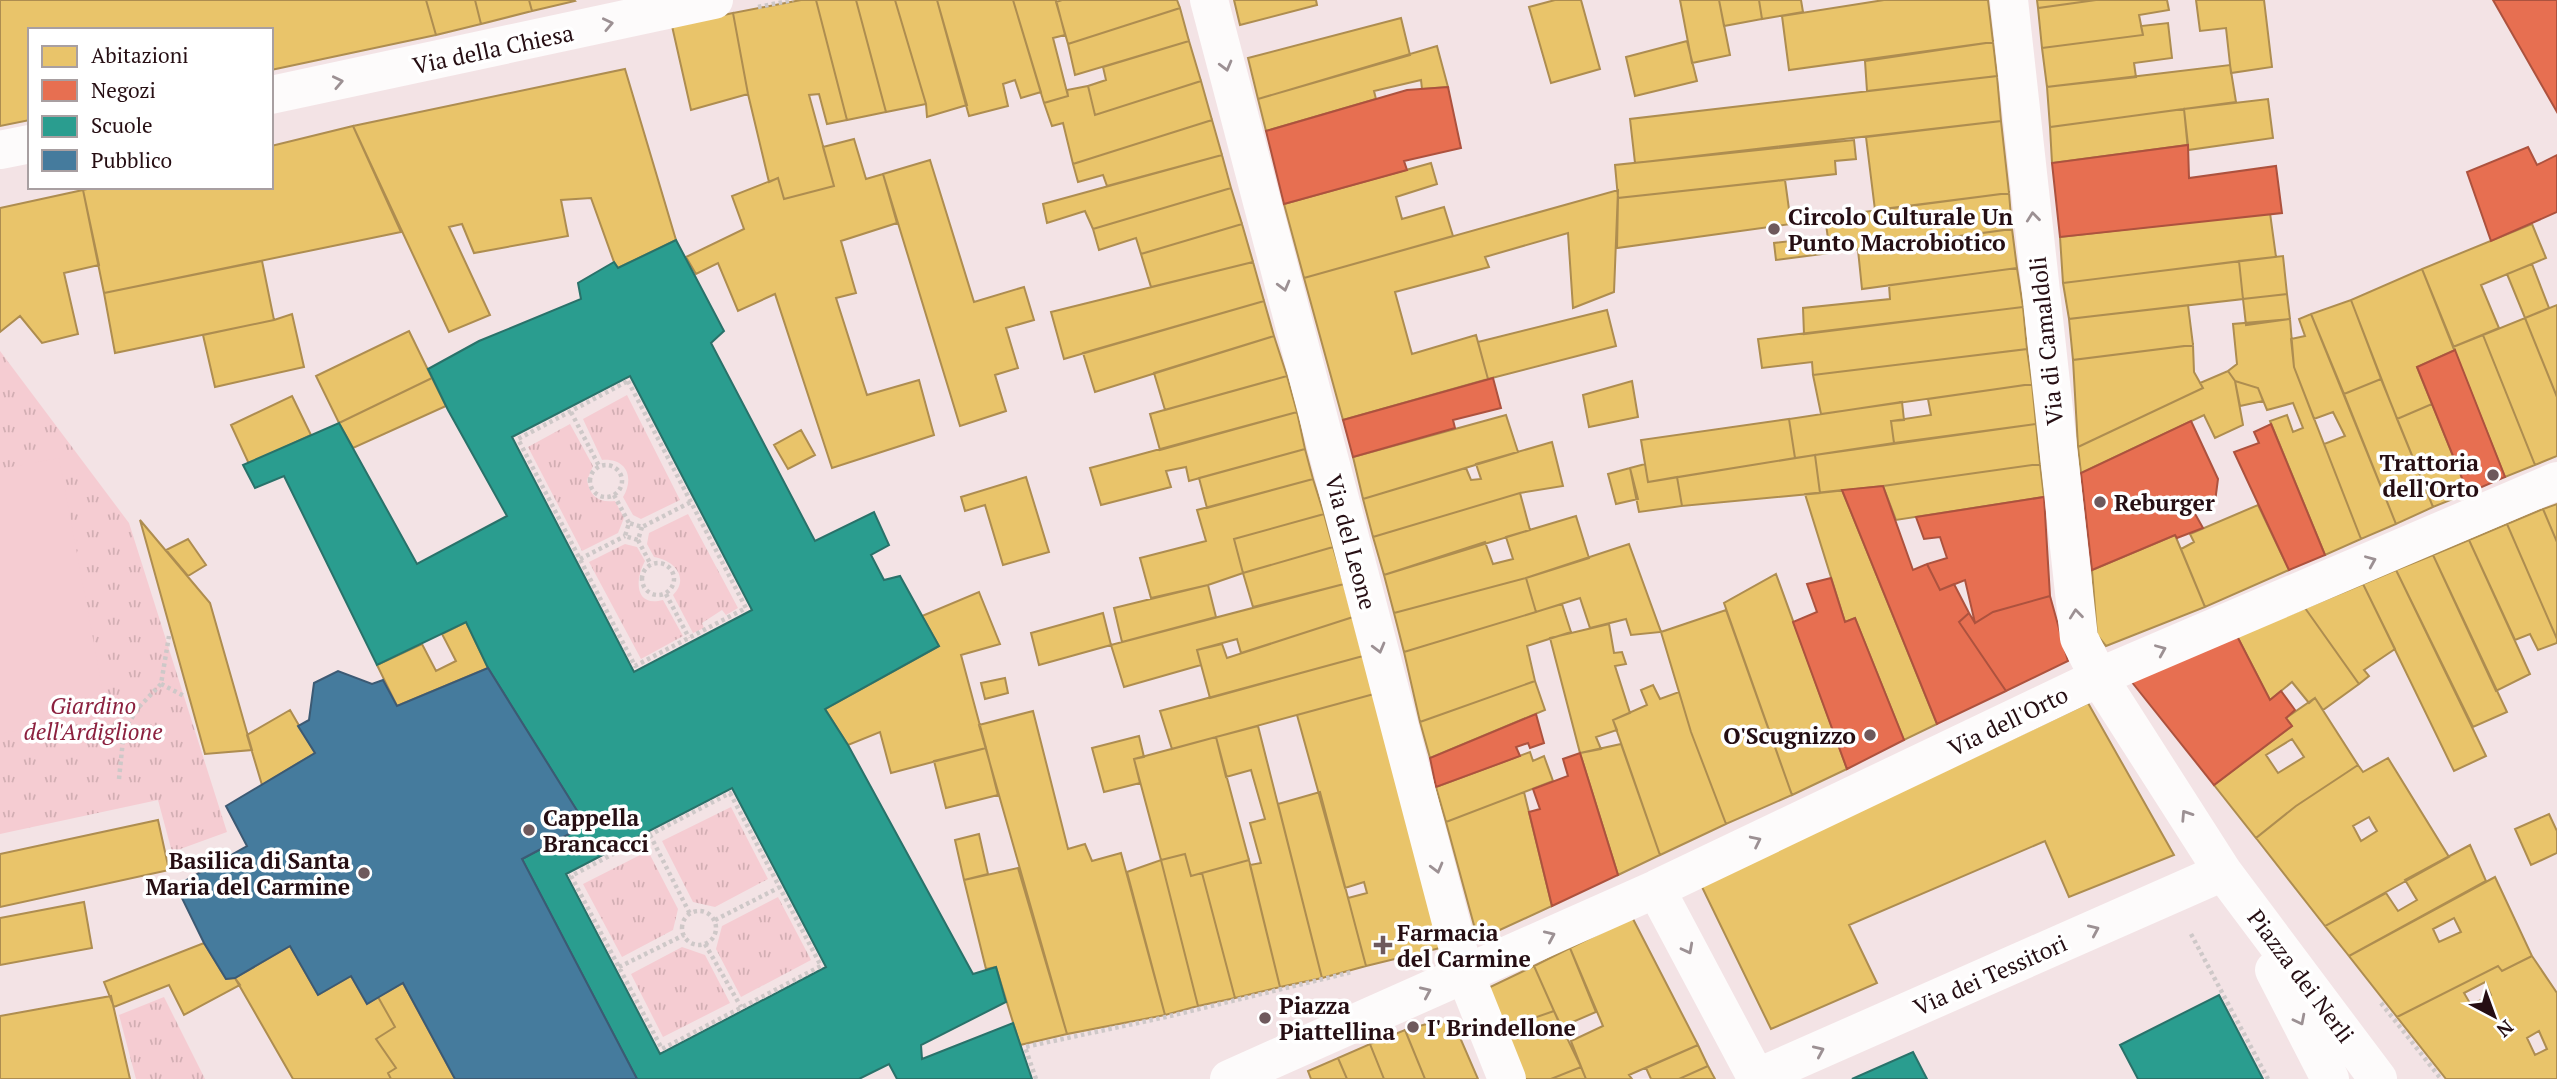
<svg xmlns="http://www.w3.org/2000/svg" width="2557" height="1079" font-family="'PT Serif',serif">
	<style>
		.grass { fill: url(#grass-tufts) }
		.pitch { fill: #f5ccd2 }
		.homes { fill: #e9c46a; stroke: #ae8d50; stroke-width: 2; fill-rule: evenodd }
		.shops { fill: #e76f51; stroke: #ad523e; stroke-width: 2 }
		.schools { fill: #2a9d8f; stroke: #29726a; stroke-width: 2; fill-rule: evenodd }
		.public { fill: #457b9d; stroke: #3c5a74; stroke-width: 2 }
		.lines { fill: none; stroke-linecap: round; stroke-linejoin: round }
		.path { stroke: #cec8c8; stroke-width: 4.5; stroke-dasharray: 3.5 3.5; stroke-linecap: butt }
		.minor { stroke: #fdfbfb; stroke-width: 38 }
		.oneway { stroke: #9c9093 }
		.poi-dot { fill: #6e595c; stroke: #fff; stroke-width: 2.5 }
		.labels { text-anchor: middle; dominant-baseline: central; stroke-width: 7; stroke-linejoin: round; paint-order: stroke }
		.street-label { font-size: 23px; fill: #260e13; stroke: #fff }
		.poi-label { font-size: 23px; font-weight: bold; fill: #260e13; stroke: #fff; text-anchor: start }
		.park-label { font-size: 23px; font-style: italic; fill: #8c213f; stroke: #fff }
	</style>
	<defs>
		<pattern id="grass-tufts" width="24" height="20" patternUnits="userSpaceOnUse" patternTransform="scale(1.75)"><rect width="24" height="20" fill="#f5ccd2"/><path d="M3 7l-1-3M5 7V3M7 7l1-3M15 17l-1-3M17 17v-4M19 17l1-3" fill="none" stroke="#d2aeb3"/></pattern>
	</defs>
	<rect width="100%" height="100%" fill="#f3e3e5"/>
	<!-- grass -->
	<path class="grass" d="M0,351L129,523L227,832L172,852L158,800L0,834Z
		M627,395L680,500L641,519L633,515L623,497C635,477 626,458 602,460L583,419Z
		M570,424L593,466L587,480C590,496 598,503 615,501L624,518L618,533L582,551L528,447Z
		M688,514L738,608L726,615L722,610L702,623L704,628L693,633L673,595C690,578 674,560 654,557L647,544L649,533Z
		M625,544L637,547L645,561C635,579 634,608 663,600L683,636L641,659L589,562Z
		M731,807L768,879L715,907L693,902L662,841Z
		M648,851L678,909L673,930L622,957L583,884Z
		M778,897L811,960L741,997L716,949L722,926Z
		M682,947L705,955L730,1003L663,1037L631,974Z
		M164,997L205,1079H136L119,1015Z"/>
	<!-- pitch -->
	<path class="pitch" d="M59,458L107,713L0,734V469Z"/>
	<!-- homes -->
	<path class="homes" d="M0,0H426L436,35L271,70V30H30V120L0,126Z
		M426,0H475L481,24L436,35Z
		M475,0H529L532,11L481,24Z
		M529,0H574L575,1L532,11Z
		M801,0H816L847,120L827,124L819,94L809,95L834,186L784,199L778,178L769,182L748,94L733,13Z
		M816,0H856L886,112L847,120Z
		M856,0H895L926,104L886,112Z
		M895,0H937L967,105L927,117L926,104Z
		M937,0H1013L1041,92L1021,98L1015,80L1003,84L1008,106L969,116Z
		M1013,0H1056L1065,35L1053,38L1068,96L1044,103Z
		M1062,0H1177L1180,8L1068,44L1056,2Z
		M1234,0H1316L1317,5L1240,25Z
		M1555,0H1581L1600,69L1551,83L1529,7Z
		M1680,0H1719L1730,55L1692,63Z
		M1719,0H1759L1762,19L1724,26Z
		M1759,0H1801L1803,12L1762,19Z
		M1884,0H1988L1993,42L1789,70L1782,16Z
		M2037,0H2096L2038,8Z
		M2096,0H2167L2169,10L2139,15L2143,35L2042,48L2038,8Z
		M2196,0H2264L2272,67L2231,73L2226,28L2200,31Z
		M1180,8L1189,41L1075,75L1068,44Z
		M733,13L748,94L691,110L672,26Z
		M1401,18L1410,55L1258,99L1248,58Z
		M2168,23L2172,58L2134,63L2136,77L2047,87L2042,48L2143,35L2141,26Z
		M1189,41L1201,81L1095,115L1088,86L1106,80L1103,67Z
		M1687,41L1697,81L1635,96L1626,57Z
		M1993,42L1997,76L1867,91L1865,61Z
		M1437,46L1448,87L1422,89L1421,80L1374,91L1376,99L1266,131L1258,99Z
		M2230,65L2236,102L2050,127L2047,87Z
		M625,69L676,240L618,268L614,262L591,198L561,200L568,236L474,253L462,224L449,227L490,315L449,332L353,126Z
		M1997,76L2001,121L1635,163L1630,119Z
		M1201,81L1212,120L1073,164L1063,123L1052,126L1044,103L1068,96L1067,90L1088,86L1095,115Z
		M2268,99L2273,138L2188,150L2184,109Z
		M2184,109L2188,145L2052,163L2050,127Z
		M1212,120L1222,155L1107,186L1103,175L1078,182L1073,164Z
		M2001,121L2009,193L1875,210L1866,137Z
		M353,126L401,232L104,293L83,190L95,187H271V146Z
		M854,139L866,179L883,174L897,223L841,241L856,293L836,298L867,395L919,380L934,435L832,468L775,294L738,311L718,263L696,274L686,257L744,229L732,196L778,178L784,199L834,186L823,147Z
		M1854,140L1856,159L1835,161L1836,174L1618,198L1615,165Z
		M1222,155L1231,188L1093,229L1085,211L1047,223L1043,204Z
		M930,160L974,302L1024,287L1034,320L1006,328L1018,368L995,375L1006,411L960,426L883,174Z
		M1431,163L1437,184L1396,197L1402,219L1444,207L1453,236L1304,278L1284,204Z
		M1785,180L1791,224L1617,248L1618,198Z
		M1231,188L1242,224L1141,254L1136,238L1099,250L1093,229Z
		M83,190L99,265L64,273L78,334L42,343L20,316L0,332V208Z
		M1618,190L1614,292L1573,308L1568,233L1485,257L1489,267L1395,292L1412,354L1476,335L1488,379L1343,420L1304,278Z
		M2009,193L2012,229L1830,253L1825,217Z
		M2270,213L2276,257L2063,283L2060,237Z
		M1242,224L1253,262L1151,287L1141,254Z
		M2532,224L2546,258L2481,285L2499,328L2453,347L2422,269Z
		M2012,229L2017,268L1862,289L1858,250Z
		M1828,237L1830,253L1776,260L1774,243Z
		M2283,256L2287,294L2243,299L2239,261Z
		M262,261L274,320L115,353L104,293Z
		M2239,261L2243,299L2069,319L2063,283Z
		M1253,262L1264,301L1064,359L1051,312Z
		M2532,264L2549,308L2525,318L2507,274Z
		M2017,268L2023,307L1804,334L1803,308L1890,299L1889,285Z
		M2422,269L2455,350L2417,367L2432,404L2397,419L2351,300Z
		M2287,294L2290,319L2246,325L2243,299Z
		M2351,300L2381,379L2344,394L2311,314Z
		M1264,301L1274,336L1095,392L1083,353Z
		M2188,305L2193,345L2073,360L2069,319Z
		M2557,305V397L2525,318Z
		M2023,307L2027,349L1813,375L1812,362L1762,368L1758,339Z
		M1607,310L1616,346L1488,379L1478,342Z
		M292,314L304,367L215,387L203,335L274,320Z
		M2311,314L2396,524L2361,539L2324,444L2345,436L2333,412L2314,419L2294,367L2291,339L2305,336L2299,319Z
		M2525,318L2557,397V456L2535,465L2483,335Z
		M2290,319L2294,367L2361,539L2325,555L2270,421L2287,415L2293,432L2303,428L2293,403L2267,410L2258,388L2235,381L2228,371L2237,364L2233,324Z
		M409,331L432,378L339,423L316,376Z
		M2483,335L2535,465L2505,477L2453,347Z
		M1274,336L1287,376L1165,410L1154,373Z
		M2193,345L2194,372L2203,388L2078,447L2073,360Z
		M2027,349L2032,384L1821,414L1813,375Z
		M2228,371L2235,381L2243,425L2215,438L2204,415L2081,473L2078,447L2203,388L2200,383Z
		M1287,376L1297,412L1160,450L1150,414Z
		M432,378L446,406L353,448L339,423Z
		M2381,379L2433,507L2396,524L2344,394Z
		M1632,381L1638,417L1589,427L1583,395Z
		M2235,381L2258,388L2263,401L2240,406Z
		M2032,384L2036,424L1894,443L1891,421L1931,415L1928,399Z
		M292,396L311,435L249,464L231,425Z
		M1902,402L1904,420L1891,421L1894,443L1795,458L1789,419Z
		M2432,404L2468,493L2433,507L2397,419Z
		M1297,412L1305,449L1189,481L1186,467L1166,471L1171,487L1101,505L1090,468Z
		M1506,415L1518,452L1363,499L1353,457Z
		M1789,419L1795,458L1648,482L1641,440Z
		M2036,424L2040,464L1883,486L1820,493L1815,455Z
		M801,430L815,455L788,469L774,445Z
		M1552,442L1563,486L1520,493L1373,537L1363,499L1466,468L1471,480L1481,479L1476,464Z
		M1305,449L1313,479L1207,508L1199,478Z
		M1815,455L1820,493L1682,506L1677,477Z
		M1645,464L1648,482L1677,477L1682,506L1639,512L1630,468Z
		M2040,464L2044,497L1896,520L1883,486Z
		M1630,468L1638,499L1616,504L1608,474Z
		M1026,477L1049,552L1003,565L985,505L965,511L961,497Z
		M1313,479L1324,514L1234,539L1243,573L1208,585L1151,598L1140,558L1206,541L1197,510Z
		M1842,490L1937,724L1904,740L1855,618L1845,622L1805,494Z
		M1520,493L1530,530L1384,575L1373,537Z
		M2557,504V542L2543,509Z
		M2258,505L2289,570L2205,607L2181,549L2194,542L2190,534Z
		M2543,509L2557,542V639L2507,524Z
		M1324,514L1333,547L1243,573L1234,539Z
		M1576,516L1589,558L1526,578L1394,613L1384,575L1485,542L1493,564L1513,559L1506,537Z
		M140,520L210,603L252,750L205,754Z
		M2507,524L2557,639V643L2538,650L2530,634L2515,640L2469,540Z
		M2175,535L2205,607L2106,646L2097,635L2092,570Z
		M188,539L206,565L188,576L166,550Z
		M2469,540L2530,674L2496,691L2433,555Z
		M1629,544L1661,632L1631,635L1626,619L1590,628L1580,598L1536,612L1526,578Z
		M1333,547L1344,584L1253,607L1243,573Z
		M2433,555L2507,712L2473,727L2396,570Z
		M2396,570L2486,756L2454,771L2363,584Z
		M1776,574L1847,769L1792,795L1724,603Z
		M1526,578L1536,612L1404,652L1394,613Z
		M1344,584L1353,617L1241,653L1237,639L1197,650L1201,665L1124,687L1111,645Z
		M2363,584L2395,649L2364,670L2369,676L2359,684L2305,608Z
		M1208,585L1216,617L1122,642L1114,608Z
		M979,592L1000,644L961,655L986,748L891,773L880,732L848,745L825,709L939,646L922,616Z
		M1562,604L1571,632L1527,646L1535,681L1420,722L1404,652Z
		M2305,608L2359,684L2323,710L2315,698L2309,703L2292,682L2270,700L2237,636Z
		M1726,610L1792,795L1726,824L1691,732L1661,632Z
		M1103,613L1111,645L1039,665L1031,633Z
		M1353,617L1363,656L1210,698L1197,650L1222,644L1227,658Z
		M466,622L488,668L397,706L377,665L422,644L436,671L456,661L442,634Z
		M1609,624L1614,653L1622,652L1626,664L1615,666L1630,713L1613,720L1617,730L1596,737L1601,749L1580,753L1550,638Z
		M1363,656L1374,694L1172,749L1160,711Z
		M1005,678L1008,693L985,699L981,683Z
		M1535,681L1545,710L1430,758L1420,722Z
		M1653,685L1660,699L1679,692L1691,732L1726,824L1660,855L1613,720L1647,705L1641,690Z
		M1374,694L1440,948L1366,966L1348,898L1367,893L1364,882L1345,888L1297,715Z
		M2315,698L2358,765L2296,806L2256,838L2214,785L2292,726L2286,718ZM2292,739L2304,757L2278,773L2266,755Z
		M2088,703L2174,855L2069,897L2045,841L1849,925L1877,983L1771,1029L1701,885Z
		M290,710L315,753L262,785L247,735Z
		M1033,711L1068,849L1085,844L1092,861L1121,853L1165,1015L1067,1034L979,725Z
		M1258,726L1322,978L1280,987L1250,865L1261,863L1250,823L1265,819L1251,770L1226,777L1216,737Z
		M1139,736L1144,757L1134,759L1140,783L1104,792L1092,748Z
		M1216,737L1249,860L1191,876L1185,854L1161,860L1134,759Z
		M1621,744L1660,855L1618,875L1580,753Z
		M986,748L998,795L946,808L934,761Z
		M1530,752L1533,761L1544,756L1553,781L1446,822L1436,787Z
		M2388,758L2449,857L2325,926L2256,838L2296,806L2358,765L2363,772ZM2369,817L2377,831L2361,841L2353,826Z
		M1320,792L1366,966L1322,978L1278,804Z
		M1524,792L1552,906L1478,940L1446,822Z
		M2549,814L2557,831V853L2531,865L2515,829Z
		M158,820L169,870L0,907V854Z
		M979,834L988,874L964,880L955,840Z
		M2470,845L2486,881L2349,956L2325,926L2386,893L2398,911L2417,900L2405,880Z
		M1185,854L1191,876L1202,873L1235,998L1198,1006L1161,860Z
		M1161,860L1198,1006L1165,1015L1127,872Z
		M1249,860L1280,987L1235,998L1202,873Z
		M1018,868L1067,1034L1020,1045L996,967L986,969L964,880Z
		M2495,877L2532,956L2502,971L2498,966L2397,1017L2349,956ZM2454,918L2461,932L2439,942L2433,929Z
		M84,902L92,948L0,965V918Z
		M1632,917L1698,1045L1629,1075L1632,1079H1586L1571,1041L1603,1026L1570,948Z
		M204,943L226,979L235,978L240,985L184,1015L169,985L114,1007L104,982Z
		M290,946L318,995L351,976L367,1004L378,997L395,1027L376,1039L396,1068L388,1073L391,1079H293L235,978Z
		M1570,948L1596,1012L1561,1027L1534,966Z
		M2532,956L2557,993V1079H2446L2397,1017L2498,966L2502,971ZM2485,982L2491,995L2471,1005L2464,993ZM2539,1031L2547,1049L2535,1055L2527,1038Z
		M1534,966L1554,1011L1502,1029L1486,989Z
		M403,983L455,1079H391L388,1073L396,1068L376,1039L395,1027L378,997Z
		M111,996L130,1079H0V1016Z
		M1554,1011L1581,1067L1551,1079H1522L1502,1029Z
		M1441,1020L1455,1026L1478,1079H1425L1405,1030Z
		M1405,1030L1425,1079H1384L1370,1044Z
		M1370,1044L1384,1079H1347L1338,1058Z
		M1698,1045L1708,1066L1679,1079H1651L1646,1068Z
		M1338,1058L1347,1079H1311L1308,1071Z
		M1708,1066L1715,1079H1679Z
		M1581,1067L1586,1079H1551Z"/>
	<!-- shops -->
	<path class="shops" d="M2493,0H2557V112Z
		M1448,87L1461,148L1404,161L1407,170L1284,204L1266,131L1407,90Z
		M2188,145L2189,178L2276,166L2282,213L2060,237L2052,163Z
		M2528,147L2537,165L2557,155V212L2491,241L2467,172Z
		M2455,350L2505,477L2468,493L2417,367Z
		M1493,378L1501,408L1453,420L1455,428L1353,457L1343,420Z
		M2191,421L2218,479L2215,502L2194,512L2203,528L2177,538L2175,535L2092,570L2081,473Z
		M2271,424L2325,555L2289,570L2234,452L2259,443L2254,432Z
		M1883,486L1913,570L1927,564L1940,590L1954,584L1969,613L1959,622L2006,691L1937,724L1842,490Z
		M2044,497L2050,596L1993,612L1975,623L1965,580L1940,590L1927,564L1947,558L1940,537L1924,539L1916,517Z
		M1831,578L1845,622L1855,618L1904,740L1847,769L1793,622L1817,612L1807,584Z
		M2050,596L2068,661L2006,691L1959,622L1969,613L1975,623L1993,612Z
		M2237,636L2270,700L2281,691L2295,710L2286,718L2292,726L2214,785L2131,681Z
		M1536,714L1544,743L1530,748L1528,743L1516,747L1520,756L1436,787L1430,758Z
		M1580,753L1618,875L1552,906L1529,812L1540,809L1533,789L1568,776L1563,759Z"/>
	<!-- schools -->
	<path class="schools" d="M676,240L724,331L711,343L815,541L874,512L889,545L871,555L884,580L900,576L939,646L825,709L848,745L973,974L996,967L1006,1002L921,1045L922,1059L1013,1023L1032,1079H897L889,1064L859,1079H637L522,859L586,825L488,668L466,622L377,665L284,476L255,488L243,465L339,423L417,564L507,516L448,410L428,369L479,341L581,299L578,283L614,262L618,268ZM630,376L752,610L634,672L512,437ZM732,788L826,967L660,1054L566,874Z
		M2219,995L2263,1079H2138L2120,1045Z
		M1913,1052L1927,1079H1852Z"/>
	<!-- public -->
	<path class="public" d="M488,668L586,825L522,859L637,1079H455L403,983L367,1004L351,976L318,995L290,946L235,978L226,979L204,943L176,886L247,846L226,806L315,753L298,726L309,720L314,683L338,671L372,684L383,680L397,706Z"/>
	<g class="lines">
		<!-- path -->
		<path class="path" d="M758,7L793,0
			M628,381L746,608L635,666L518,439Z
			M571,412L599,466
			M590 481a16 16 0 1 1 32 0a16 16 0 1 1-32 0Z
			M614,495L629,523
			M642,527L638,540L625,536L629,523L642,527L691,502
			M638,540L651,565
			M580,559L625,536
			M642 579a16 16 0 1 1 32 0a16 16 0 1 1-32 0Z
			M666,594L689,638
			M161,684L184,696
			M119,779L124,730L139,707L161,684L169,636
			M730,793L821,966L662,1049L571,876Z
			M650,835L690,914
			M682 928a17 17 0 1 1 34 0a17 17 0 1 1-34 0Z
			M715,920L780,887
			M2191,934L2268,1079
			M705,944L741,1007
			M619,967L684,935
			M2381,1003L2441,1079
			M1036,1079L1025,1047L1166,1017L1352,972"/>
		<!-- minor -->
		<path class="minor" d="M1209,0L1458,949L1465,974L1507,1079
			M2009,0L2079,638L2099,678L2223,872L2378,1079
			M271,95L714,0
			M0,150L30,144
			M1656,889L1757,1079
			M2274,970L2330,1079
			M1756,1078L2223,872
			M1229,1079L1656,889L2115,670L2557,481"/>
	</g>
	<!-- one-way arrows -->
	<defs><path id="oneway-chevron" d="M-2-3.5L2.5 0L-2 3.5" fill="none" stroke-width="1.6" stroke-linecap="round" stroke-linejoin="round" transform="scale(1.75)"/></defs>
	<g class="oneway">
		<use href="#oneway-chevron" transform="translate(608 24) rotate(-12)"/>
		<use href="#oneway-chevron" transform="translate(1226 66) rotate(75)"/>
		<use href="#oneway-chevron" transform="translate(338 82) rotate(-12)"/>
		<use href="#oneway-chevron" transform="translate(2033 217) rotate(-96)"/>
		<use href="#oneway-chevron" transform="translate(1284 286) rotate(75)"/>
		<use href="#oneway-chevron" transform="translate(2371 561) rotate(-23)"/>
		<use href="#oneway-chevron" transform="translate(2076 614) rotate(-96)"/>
		<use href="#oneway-chevron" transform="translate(1379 648) rotate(75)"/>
		<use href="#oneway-chevron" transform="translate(2161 650) rotate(-23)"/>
		<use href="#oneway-chevron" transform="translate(2186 815) rotate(-123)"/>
		<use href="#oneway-chevron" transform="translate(1756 841) rotate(-26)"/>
		<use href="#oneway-chevron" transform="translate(1437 868) rotate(75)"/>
		<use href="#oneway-chevron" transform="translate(2094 930) rotate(-24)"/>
		<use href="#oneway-chevron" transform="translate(1550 936) rotate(-24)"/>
		<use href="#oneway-chevron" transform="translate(1688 949) rotate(62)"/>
		<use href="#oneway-chevron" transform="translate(1426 992) rotate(-24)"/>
		<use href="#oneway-chevron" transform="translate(2300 1020) rotate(63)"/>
		<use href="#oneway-chevron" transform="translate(1819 1051) rotate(-24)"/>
	</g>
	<!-- markers -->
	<g class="poi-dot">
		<circle cx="1774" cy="229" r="7"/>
		<circle cx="2493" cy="475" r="7"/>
		<circle cx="2100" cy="502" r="7"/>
		<circle cx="1870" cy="735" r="7"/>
		<circle cx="529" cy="830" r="7"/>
		<circle cx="364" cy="873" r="7"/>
		<path d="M1379.5 934.5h7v7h7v7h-7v7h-7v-7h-7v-7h7z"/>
		<circle cx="1265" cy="1018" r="7"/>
		<circle cx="1413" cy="1027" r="7"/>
	</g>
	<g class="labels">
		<!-- street labels -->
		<g class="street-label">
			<text transform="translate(493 49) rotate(-12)">Via della Chiesa</text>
			<text transform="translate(2046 341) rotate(-96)">Via di Camaldoli</text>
			<text transform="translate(1351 542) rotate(75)">Via del Leone</text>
			<text transform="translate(2008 721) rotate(-26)">Via dell'Orto</text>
			<text transform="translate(1990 975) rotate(-24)">Via dei Tessitori</text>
			<text transform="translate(2301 976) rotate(53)">Piazza dei Nerli</text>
		</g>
		<!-- poi labels -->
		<g class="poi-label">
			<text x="1788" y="216">Circolo Culturale Un<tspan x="1788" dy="26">Punto Macrobiotico</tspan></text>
			<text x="2479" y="462" text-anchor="end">Trattoria<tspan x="2479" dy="26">dell'Orto</tspan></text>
			<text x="2114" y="502">Reburger</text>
			<text x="1856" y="735" text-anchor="end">O'Scugnizzo</text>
			<text x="543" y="817">Cappella<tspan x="543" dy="26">Brancacci</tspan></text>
			<text x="350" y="860" text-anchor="end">Basilica di Santa<tspan x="350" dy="26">Maria del Carmine</tspan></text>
			<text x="1397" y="932">Farmacia<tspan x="1397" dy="26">del Carmine</tspan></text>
			<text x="1279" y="1005">Piazza<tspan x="1279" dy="26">Piattellina</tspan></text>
			<text x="1427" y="1027">I' Brindellone</text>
		</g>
		<!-- park labels -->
		<g class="park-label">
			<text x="93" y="705">Giardino<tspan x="93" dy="26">dell'Ardiglione</tspan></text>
		</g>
	</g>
	<!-- legend -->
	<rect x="28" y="28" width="245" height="161" fill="#ffffff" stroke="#a89fa1" stroke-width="2"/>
	<rect x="42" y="46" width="35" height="21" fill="#e9c46a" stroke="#a89fa1" stroke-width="2"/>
	<text x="91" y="63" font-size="21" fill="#260e13">Abitazioni</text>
	<rect x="42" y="80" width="35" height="21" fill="#e76f51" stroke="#a89fa1" stroke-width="2"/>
	<text x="91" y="98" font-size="21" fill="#260e13">Negozi</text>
	<rect x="42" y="116" width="35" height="21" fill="#2a9d8f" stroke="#a89fa1" stroke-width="2"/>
	<text x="91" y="133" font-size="21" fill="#260e13">Scuole</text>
	<rect x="42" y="150" width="35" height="21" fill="#457b9d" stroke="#a89fa1" stroke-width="2"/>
	<text x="91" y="168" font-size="21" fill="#260e13">Pubblico</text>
	<!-- north arrow -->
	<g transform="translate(2494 1016) rotate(139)" stroke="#ffffff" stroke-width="5" paint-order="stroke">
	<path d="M0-5L12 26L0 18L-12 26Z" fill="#260e13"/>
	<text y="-10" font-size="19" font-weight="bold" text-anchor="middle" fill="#260e13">N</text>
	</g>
</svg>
